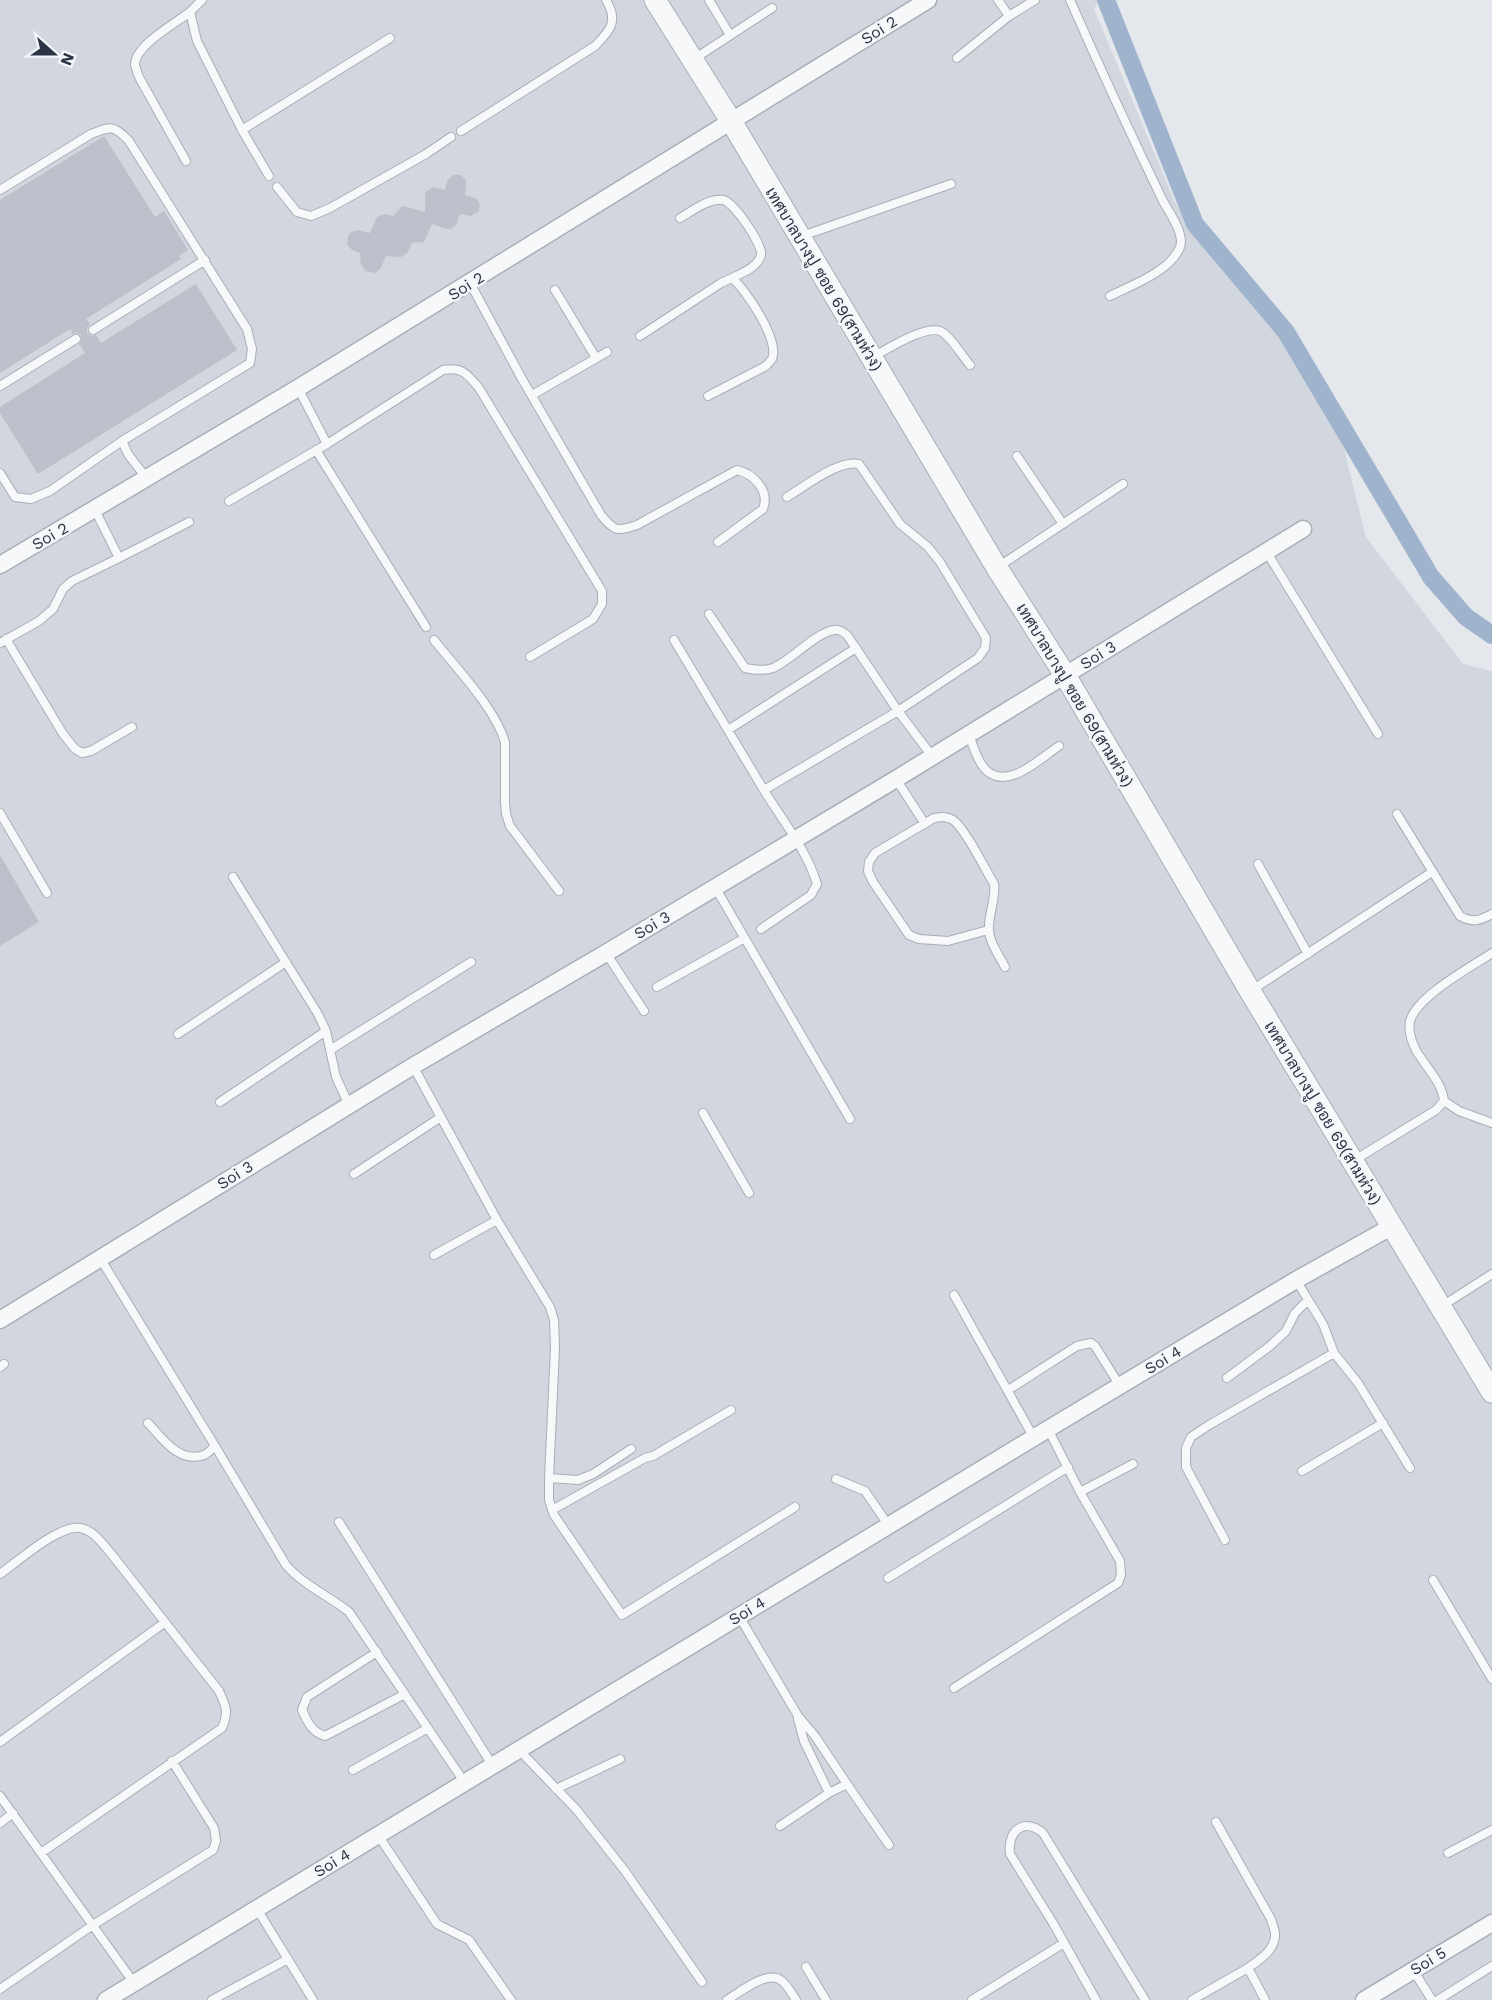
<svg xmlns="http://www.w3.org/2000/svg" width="1492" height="2000" font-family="'Work Sans',Sarabun,sans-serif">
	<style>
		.built { fill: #d2d6de }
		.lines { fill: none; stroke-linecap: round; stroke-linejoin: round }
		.canal { stroke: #9fb4cc; stroke-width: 18 }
		.building { fill: #bbc0ca }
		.service-casing { stroke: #a9aeb7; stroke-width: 10 }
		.minor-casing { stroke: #a9aeb7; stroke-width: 19 }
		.tertiary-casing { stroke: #a9aeb7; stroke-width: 23 }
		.service { stroke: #f7f8fa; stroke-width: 8 }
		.minor { stroke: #f7f8fa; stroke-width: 16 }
		.tertiary { stroke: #f7f8fa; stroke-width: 21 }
		.labels { text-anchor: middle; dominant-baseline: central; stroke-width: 5; stroke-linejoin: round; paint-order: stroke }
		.street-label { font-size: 16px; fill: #2b3445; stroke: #f4f6f9 }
	</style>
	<rect width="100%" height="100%" fill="#e4e7ec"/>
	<!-- built -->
	<path class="built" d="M0,0H1099L1094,9L1176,205L1333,405L1366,537L1463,664L1492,671V2000H0Z"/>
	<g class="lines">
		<!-- canal -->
		<path class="canal" d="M1106,0L1195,224L1286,332L1431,577L1466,617L1492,635"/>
	</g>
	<!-- building -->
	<path class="building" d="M104,136L155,217L164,211L188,250L179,256L181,259L86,319L90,324L87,328V333L91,336L96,335L101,343L196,284L237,350L38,474L0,413V407L85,353L79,344L82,339L81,335L76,333L73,334L70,329L0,373V200Z
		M454,175H461L466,180L465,195L477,199L480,205L479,211L471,216L460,214L456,225L451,229H446L432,224L424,242L412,243L407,253L401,257L386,256L381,268L375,273L366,271L361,265L360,253L352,250L347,244L348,236L351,232L358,230L370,233L377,217L384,214L393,216L402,206L425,212V192L434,187L445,190L448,179Z
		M0,855L39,922L0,946Z"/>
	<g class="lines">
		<!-- service casing -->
		<g class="service-casing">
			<path id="service" d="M202,0L190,12L197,41L242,130L269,176
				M709,0L730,35
				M998,0L1009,16
				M1070,0C1100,68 1131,135 1163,201C1169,212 1185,234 1180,247C1171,271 1132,285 1110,296
				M957,58L1009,16L1035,0
				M694,59L772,8
				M242,130L390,38
				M461,131L595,46C610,31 619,21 606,0
				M186,161L140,79C138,75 136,69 135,65C134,46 176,23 190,12
				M277,187L297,212L311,216L330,208L426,154L451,137
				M0,190L91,134C111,126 114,125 129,141L247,329L252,349L250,363L122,441L128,454L147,479
				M680,218C692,211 709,198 723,200C734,202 763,245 761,255C758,267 742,273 732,278
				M802,236L951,184
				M470,283L522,379L601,515C614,531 617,532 637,525L737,470C754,474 770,491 763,509L718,542
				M555,290L596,358
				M93,330L205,260
				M640,336L721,283L732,278C746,290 780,340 772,359C771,360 767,365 766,366L708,396
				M871,358C886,350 927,323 942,332C951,337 963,357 970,365
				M0,386L76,339
				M532,395L607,352
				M327,444L443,370C463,367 467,374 479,388L602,591V604L593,619L530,657
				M316,450L426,627
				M1017,456L1063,524
				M0,473L15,497L31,499L50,491L122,441
				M229,501L327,444L298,388
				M1266,551L1378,734
				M119,558L189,522
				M998,567L1123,484
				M709,614L745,668C754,670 764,671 773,668C790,661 817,632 834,630C839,629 843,632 847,635L898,711L932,756
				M6,639L63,734L75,749L82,753L91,751L132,727
				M434,640C456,668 495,708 505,742V803L506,814L510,826L559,891
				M674,640C703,689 733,738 762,787C781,819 806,848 817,884L811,895L761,929
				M0,643L39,621L53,609L63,589L72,581L119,558L95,510
				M728,730L856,648
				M969,735C973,745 977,761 985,769C1007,792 1039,759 1059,746
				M896,779L925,824
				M764,790L898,711L978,658L985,648L986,638L940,562L928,547L900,524L859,464C839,459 804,487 787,497
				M0,813L47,893
				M1397,814L1460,916C1473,923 1479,921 1492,914
				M1258,864L1308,954
				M233,877L318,1014L326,1031L336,1077L349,1105
				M715,887L850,1119
				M988,930L948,941L919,939L909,935L873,882L868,871L869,862L875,853L934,818C941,817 947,816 953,820C965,828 985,869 994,884C996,899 989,912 989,927C988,941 999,955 1005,967
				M606,953L644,1011
				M657,987L743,939
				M1252,990L1432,872
				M178,1034L286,962
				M330,1050L471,962
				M413,1066L497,1220L550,1307L554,1320L555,1348L549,1478V1500L554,1515L622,1615L795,1507
				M1444,1101L1459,1111L1492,1123
				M220,1102L326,1031
				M703,1113L749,1193
				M1353,1161L1436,1110L1444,1101C1442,1082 1426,1067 1417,1052C1412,1043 1408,1031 1410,1021C1417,996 1471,967 1492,953
				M354,1174L441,1117
				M434,1255L497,1220
				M100,1258L215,1446
				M954,1295L1034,1438
				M1442,1306L1492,1274
				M1334,1353L1358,1383L1410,1468
				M0,1367L4,1364
				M1227,1378L1270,1346L1286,1331L1295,1313L1308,1300
				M1008,1390L1077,1346L1091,1343L1095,1346L1120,1386
				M148,1423C162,1438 179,1464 204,1455C207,1454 212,1449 215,1446L286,1565C303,1585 329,1596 349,1612L465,1783
				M1302,1471L1383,1423
				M549,1478L578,1480L593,1474L631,1449
				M836,1479L865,1491L889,1526
				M1080,1492L1133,1464
				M552,1510L645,1458L653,1456L731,1410
				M339,1522L493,1766
				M1225,1540L1186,1467V1448L1191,1437L1209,1425L1334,1353L1323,1324L1296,1280
				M0,1574C17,1562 60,1524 80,1528C93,1530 101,1542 109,1551L219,1691C226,1706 229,1712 222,1728L41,1853
				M888,1578L1068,1467
				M1433,1580L1492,1679
				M739,1616L798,1716L815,1736L847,1784
				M377,1652L307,1697L302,1710C308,1723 312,1732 325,1736L405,1694
				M954,1688L1104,1592L1118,1583L1121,1575L1120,1561L1080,1492L1048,1429
				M798,1719L804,1741L829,1793
				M0,1742L164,1623
				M519,1750L576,1809L625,1871L702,1982
				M353,1770L428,1728
				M556,1789L620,1759
				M0,1796L134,1983
				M1216,1822L1271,1919C1272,1924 1275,1929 1275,1934C1276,1950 1259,1960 1248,1968L1265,2000
				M0,1823L13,1813
				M780,1826L829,1793L847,1784L889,1845
				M378,1835L437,1924L469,1940L511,2000
				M1448,1853L1492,1830
				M257,1909L313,2000
				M806,1967L826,2000
				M1413,1970L1432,2000
				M0,1989L93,1925L213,1850L216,1841L214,1828L172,1761
				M212,2000L288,1959
				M727,2000C740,1992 768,1969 782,1981C788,1986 792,1994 796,2000
				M972,2000L1064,1943
				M1096,2000L1053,1923L1010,1854C1007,1831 1024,1817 1043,1833L1145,2000
				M1192,2000L1248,1968
				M1438,2000L1492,1966"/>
		</g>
		<!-- minor casing -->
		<g class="minor-casing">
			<path id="minor" d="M0,565L298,388L928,0
				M0,1320L413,1066L606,953L896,779L1303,529
				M106,2000L1048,1429L1296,1280L1391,1227
				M1364,2000L1492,1923"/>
		</g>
		<!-- tertiary casing -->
		<g class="tertiary-casing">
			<path id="tertiary" d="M655,0L731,121L997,568L1065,675L1250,991L1492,1392"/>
		</g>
		<!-- service -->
		<use href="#service" class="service"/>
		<!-- minor -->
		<use href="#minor" class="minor"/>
		<!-- tertiary -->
		<use href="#tertiary" class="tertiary"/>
	</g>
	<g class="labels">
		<!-- street labels -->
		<g class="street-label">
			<text transform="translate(879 30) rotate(-32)">Soi 2</text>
			<text transform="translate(824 279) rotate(59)">เทศบาลบางปู ซอย 69(สามห่วง)</text>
			<text transform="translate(466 286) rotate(-32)">Soi 2</text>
			<text transform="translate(50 536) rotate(-30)">Soi 2</text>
			<text transform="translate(1098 655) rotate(-32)">Soi 3</text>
			<text transform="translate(1075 695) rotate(59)">เทศบาลบางปู ซอย 69(สามห่วง)</text>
			<text transform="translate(652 925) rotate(-31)">Soi 3</text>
			<text transform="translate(1323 1113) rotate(59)">เทศบาลบางปู ซอย 69(สามห่วง)</text>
			<text transform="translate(235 1175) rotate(-32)">Soi 3</text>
			<text transform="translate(1163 1360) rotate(-31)">Soi 4</text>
			<text transform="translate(747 1611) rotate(-31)">Soi 4</text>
			<text transform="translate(332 1863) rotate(-31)">Soi 4</text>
			<text transform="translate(1428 1961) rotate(-31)">Soi 5</text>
		</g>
	</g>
	<!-- north arrow -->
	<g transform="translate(54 54) rotate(111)" stroke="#f4f6f9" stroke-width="4.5" paint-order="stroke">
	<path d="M0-4.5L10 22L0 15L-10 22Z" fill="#2b3445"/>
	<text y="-9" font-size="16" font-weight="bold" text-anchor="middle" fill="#2b3445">N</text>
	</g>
</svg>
